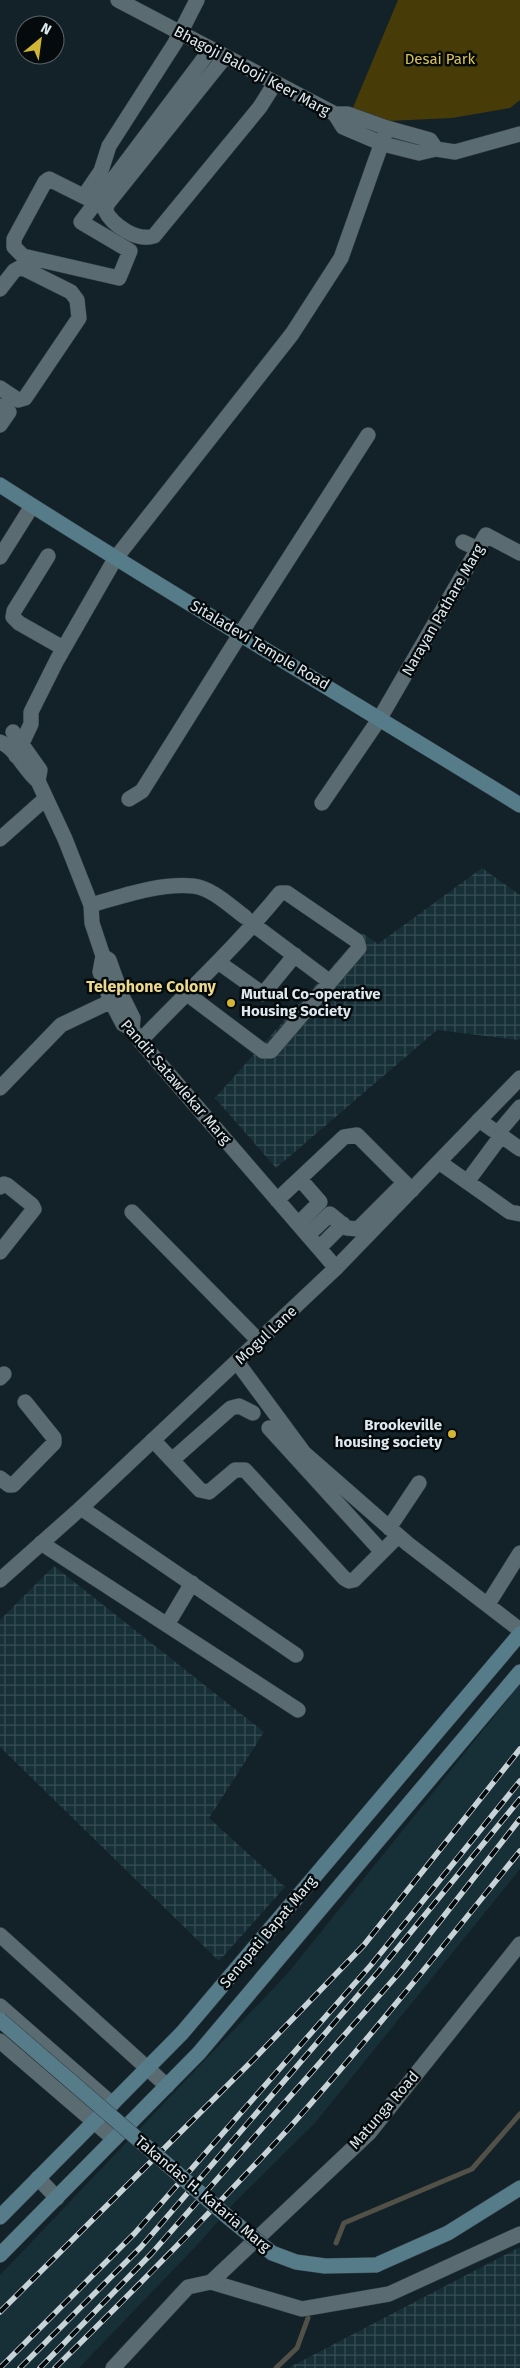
<svg xmlns="http://www.w3.org/2000/svg" width="520" height="2368" font-family="'Fira Sans',sans-serif">
	<style>
		.built { fill: #172f37 }
		.industrial { fill: url(#industrial-grid) }
		.green { fill: #473b08 }
		.lines { fill: none; stroke-linecap: round; stroke-linejoin: round }
		.stream { stroke: #525147; stroke-width: 5 }
		.minor-casing { stroke: #323c41; stroke-width: 16 }
		.tertiary-casing { stroke: #323c41; stroke-width: 16 }
		.secondary-casing { stroke: #323c41; stroke-width: 16 }
		.minor { stroke: #5a6b72; stroke-width: 15 }
		.tertiary { stroke: #5a6b72; stroke-width: 15 }
		.secondary { stroke: #567c8a; stroke-width: 15 }
		.rail-casing { stroke: #c8d3d7; stroke-width: 5.5 }
		.rail { stroke: #050b0d; stroke-width: 4; stroke-dasharray: 11; stroke-linecap: butt }
		.secondary-bridge-casing { stroke: #323c41; stroke-width: 16; stroke-linecap: butt }
		.secondary-bridge { stroke: #567c8a; stroke-width: 15 }
		.poi-dot { fill: #d4b635; stroke: #050b0d; stroke-width: 2 }
		.labels { text-anchor: middle; dominant-baseline: central; stroke-width: 5; stroke-linejoin: round; paint-order: stroke }
		.park-label { font-size: 15px; fill: #dcc054; stroke: #050b0d }
		.street-label { font-size: 15px; fill: #dfe9ed; stroke: #050b0d }
		.poi-label { font-size: 15px; font-weight: bold; fill: #dfe9ed; stroke: #050b0d; text-anchor: start }
		.neighbourhood-label { font-size: 16px; font-weight: bold; fill: #edd88b; stroke: #050b0d }
	</style>
	<defs>
		<pattern id="industrial-grid" width="8" height="8" patternUnits="userSpaceOnUse" patternTransform="scale(1.25)"><rect width="8" height="8" fill="#172f37"/><path d="M0 4h8M4 0v8" fill="none" stroke="#384d54"/></pattern>
	</defs>
	<rect width="100%" height="100%" fill="#132228"/>
	<!-- built -->
	<path class="built" d="M520,1684V1869L315,2123L235,2202L200,2242L79,2368H0V2275L288,1973Z"/>
	<!-- industrial -->
	<path class="industrial" d="M482,868L520,895V1038L518,1040L437,1030L276,1168L215,1098L362,933L378,944Z
		M54,1566L264,1732L209,1818L285,1887L219,1961L0,1747V1620Z
		M520,2247V2368H290L292,2366Z"/>
	<!-- green -->
	<path class="green" d="M398,0H520V100L510,108L452,118L388,121L352,110Z"/>
	<g class="lines">
		<!-- stream -->
		<path class="stream" d="M336,2243L344,2223L472,2169L520,2114
			M276,2368L297,2348L308,2318"/>
		<!-- minor casing -->
		<g class="minor-casing">
			<path id="minor" d="M225,57L108,203L105,210C112,225 137,242 154,236L260,107L275,83
				M84,196L101,171L109,146L175,43L197,0
				M95,202L49,179L45,182L14,239V247L23,256L119,278L130,251L81,222L211,49
				M0,289L14,271L21,267L71,292L77,300L79,318L25,398L18,400L0,388
				M0,406L9,412L0,425
				M463,542L478,549
				M48,556L14,611L13,617L19,623L63,648
				M0,557L32,506
				M13,732L40,770L38,781
				M0,742C16,748 24,770 38,781L65,839L91,905L92,923L103,956L100,972L111,1001L123,1024L132,1029L140,1041L336,1268
				M16,756L31,724V712L57,660L115,559L292,334L341,258L386,131
				M129,799L142,791L241,633L368,435
				M322,803L380,718L486,535L520,553
				M0,839L45,799
				M91,905C122,896 159,883 193,886C212,888 230,906 245,917
				M254,925L330,982
				M103,956L109,960L122,996L133,1018L132,1029
				M218,962L263,994L295,955
				M140,1041C187,992 237,946 280,893H287L357,941L359,948L271,1051H263L186,993
				M0,1088L61,1025L122,996
				M479,1120L520,1149
				M503,1127L520,1107
				M439,1162L510,1212L520,1214
				M467,1182L501,1136
				M0,1187L4,1184L7,1185L32,1205L34,1209L0,1252
				M277,1200L344,1137L357,1135L412,1190
				M132,1212L259,1341
				M298,1224L320,1202L300,1179
				M308,1235L330,1214L347,1228L358,1229L404,1183
				M319,1248L343,1224
				M237,1362L304,1453L408,1544L520,1630
				M0,1378L4,1374
				M269,1428L382,1552
				M153,1440L200,1490L209,1492L235,1470H245L344,1578L349,1581L354,1580L398,1536
				M172,1460L231,1408L239,1406L253,1413
				M0,1478L9,1485H13L54,1443V1438L25,1402
				M81,1508L296,1655
				M389,1528L419,1483
				M41,1543L298,1710
				M488,1604L520,1553
				M167,1625L192,1583
				M0,1935L167,2086
				M38,2178L57,2198
				M211,2282L369,2133L520,1944"/>
		</g>
		<!-- tertiary casing -->
		<g class="tertiary-casing">
			<path id="tertiary" d="M118,0L335,114L343,127L383,144L419,153L436,149L455,152L520,134
				M335,114H348L387,128L430,140L436,149
				M0,1580L81,1508L336,1268L520,1078
				M0,2006L112,2104
				M0,2041L114,2139
				M113,2368L188,2287L211,2282L302,2309L389,2294L520,2234"/>
		</g>
		<!-- secondary casing -->
		<g class="secondary-casing">
			<path id="secondary" d="M0,485C171,595 347,698 520,805
				M0,2217L182,2033L520,1634
				M0,2255L199,2053L520,1672
				M376,2265L448,2233L520,2188"/>
		</g>
		<!-- minor -->
		<use href="#minor" class="minor"/>
		<!-- tertiary -->
		<use href="#tertiary" class="tertiary"/>
		<!-- secondary -->
		<use href="#secondary" class="secondary"/>
		<!-- rail casing -->
		<g class="rail-casing">
			<path id="rail" d="M0,2312L253,2060L364,1945L520,1749
				M0,2368L135,2233L371,1965L520,1781
				M20,2368L141,2247L379,1971L520,1799
				M40,2368L152,2253L400,1972L520,1819
				M55,2368C135,2289 214,2210 290,2127C370,2038 445,1944 520,1851"/>
		</g>
		<!-- rail -->
		<use href="#rail" class="rail"/>
		<!-- secondary-bridge casing -->
		<g class="secondary-bridge-casing">
			<path id="secondary-bridge" d="M0,2020L229,2218L272,2253L296,2262L325,2266L376,2265"/>
		</g>
		<!-- secondary-bridge -->
		<use href="#secondary-bridge" class="secondary-bridge"/>
	</g>
	<!-- markers -->
	<g class="poi-dot">
		<circle cx="231" cy="1003" r="5"/>
		<circle cx="452" cy="1434" r="5"/>
	</g>
	<g class="labels">
		<!-- park labels -->
		<g class="park-label">
			<text x="440" y="59">Desai Park</text>
		</g>
		<!-- street labels -->
		<g class="street-label">
			<text transform="translate(252 71) rotate(28)">Bhagoji Balooji Keer Marg</text>
			<text transform="translate(443 610) rotate(-60)">Narayan Pathare Marg</text>
			<text transform="translate(260 645) rotate(31)">Sitaladevi Temple Road</text>
			<text transform="translate(176 1082) rotate(49)">Pandit Satawlekar Marg</text>
			<text transform="translate(266 1335) rotate(-43)">Mogul Lane</text>
			<text transform="translate(268 1932) rotate(-50)">Senapati Bapat Marg</text>
			<text transform="translate(384 2110) rotate(-49)">Matunga Road</text>
			<text transform="translate(203 2194) rotate(40)">Takandas H. Kataria Marg</text>
		</g>
		<!-- poi labels -->
		<g class="poi-label">
			<text x="241" y="994">Mutual Co-operative<tspan x="241" dy="17">Housing Society</tspan></text>
			<text x="442" y="1425" text-anchor="end">Brookeville<tspan x="442" dy="17">housing society</tspan></text>
		</g>
		<!-- neighbourhood labels -->
		<g class="neighbourhood-label">
			<text x="151" y="986">Telephone Colony</text>
		</g>
	</g>
	<!-- north arrow -->
	<g transform="translate(40 40) rotate(29)"><circle r="24" fill="#050b0d" stroke="#5c6467"/>
	<path d="M0-4L9 19L0 12L-9 19Z" fill="#d4b635"/>
	<text y="-8" font-size="14" font-weight="bold" text-anchor="middle" fill="#dfe9ed">N</text>
	</g>
</svg>
